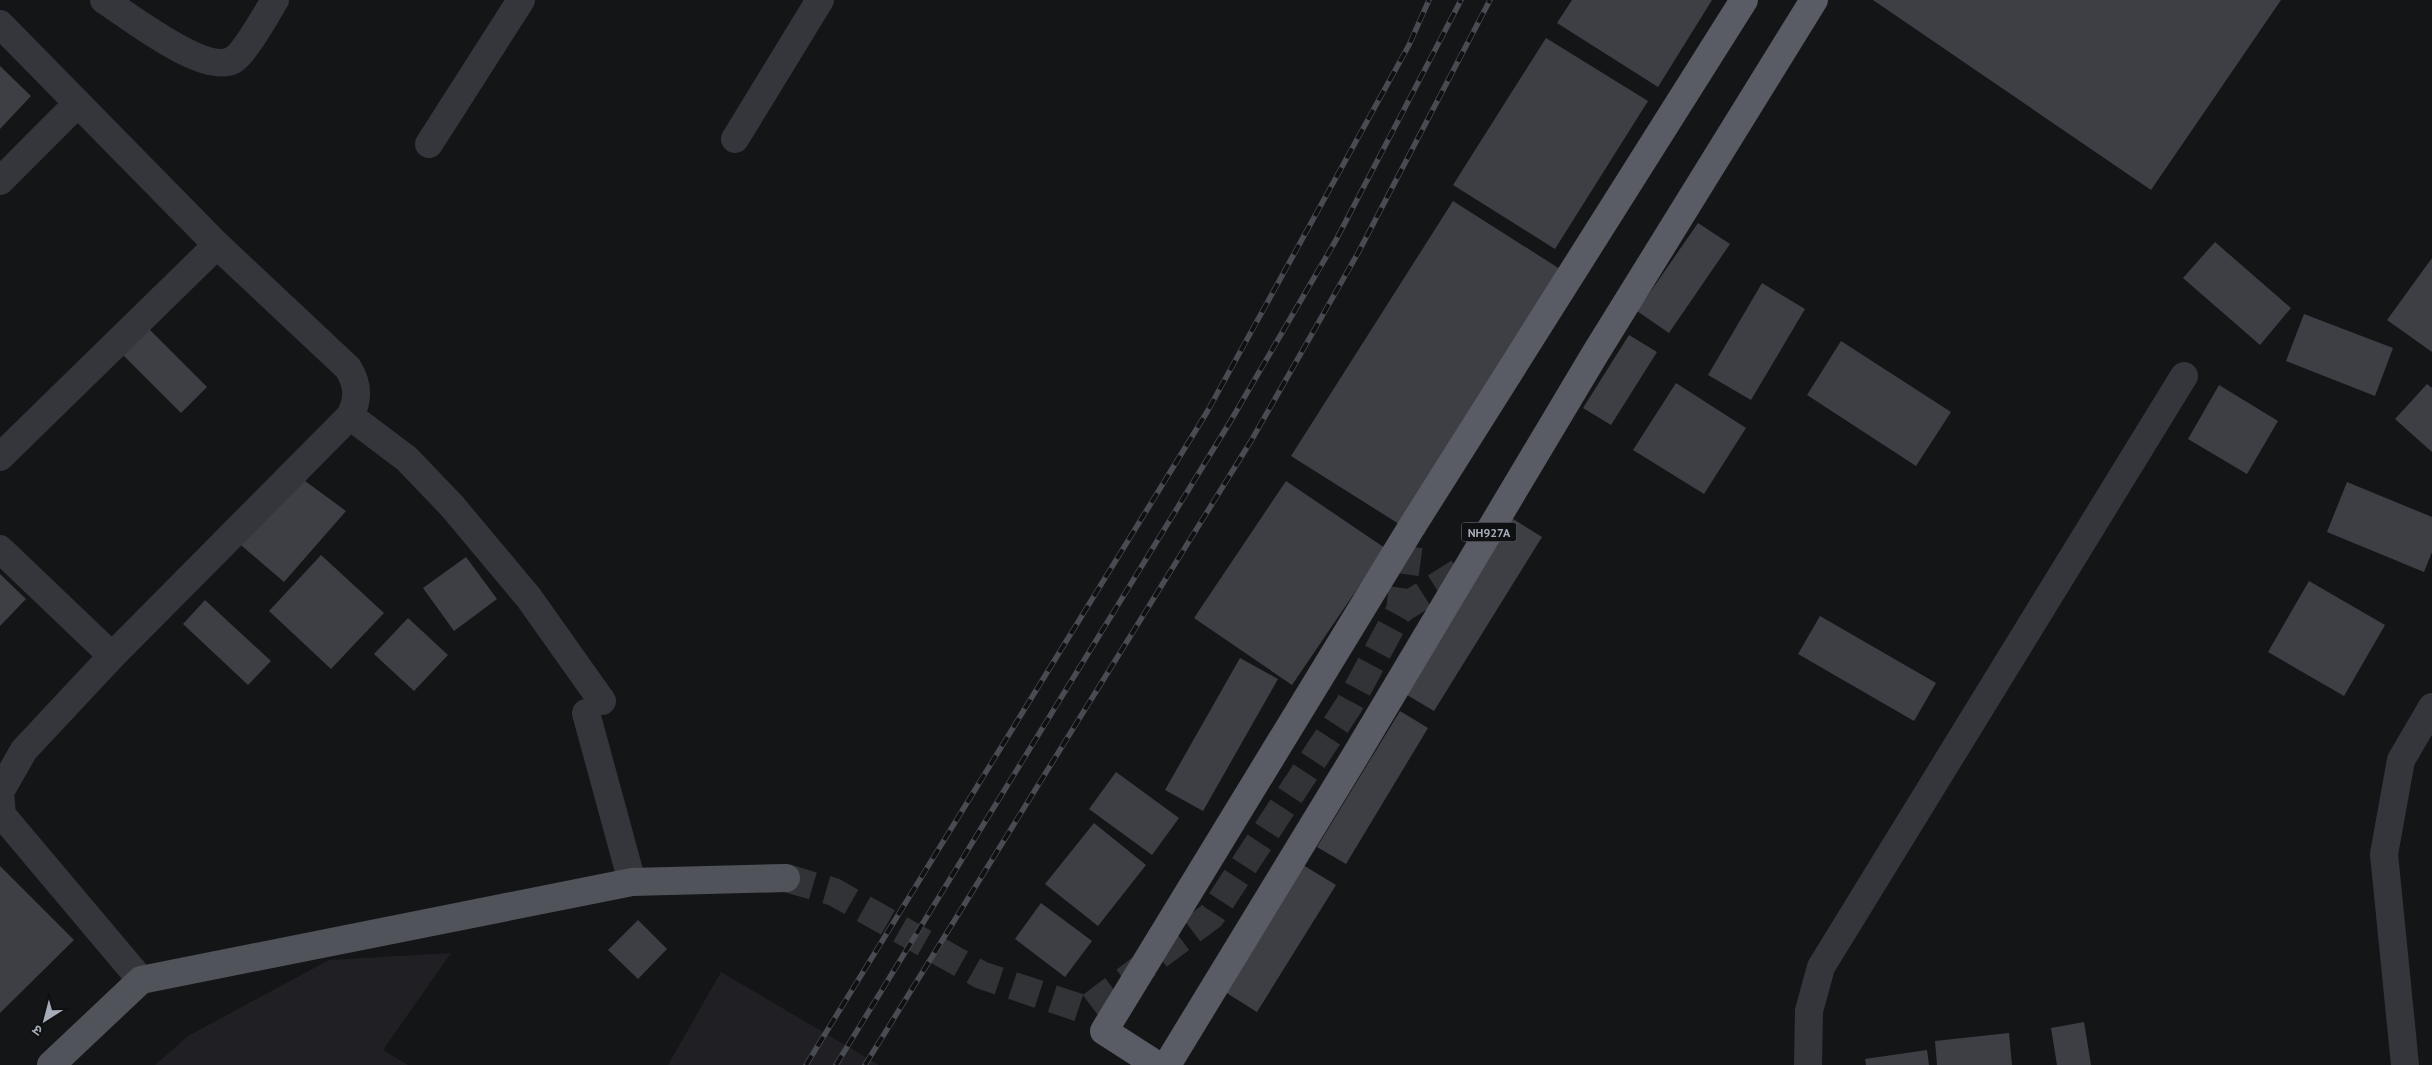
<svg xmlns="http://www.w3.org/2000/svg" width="2432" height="1065" font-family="'PT Sans','Noto Sans Devanagari',sans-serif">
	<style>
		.built { fill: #202024 }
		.building { fill: #3e3f44 }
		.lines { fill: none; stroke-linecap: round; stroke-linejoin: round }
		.primary-tunnel { stroke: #313337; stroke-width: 28; stroke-dasharray: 28 14; stroke-linecap: butt }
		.minor { stroke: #35363c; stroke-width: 28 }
		.primary { stroke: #51535b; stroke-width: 28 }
		.trunk { stroke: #595c64; stroke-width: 28 }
		.rail-casing { stroke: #484b51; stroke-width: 5.5 }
		.rail { stroke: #0f1012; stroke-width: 4; stroke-dasharray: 11; stroke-linecap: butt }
		.labels { text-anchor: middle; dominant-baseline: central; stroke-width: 4.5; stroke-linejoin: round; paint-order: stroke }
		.shield { fill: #0f1012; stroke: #787d86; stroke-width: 1 }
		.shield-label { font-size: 12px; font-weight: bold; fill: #a5acb8 }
	</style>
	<rect width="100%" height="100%" fill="#141517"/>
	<!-- built -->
	<path class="built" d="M451,953L383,1050L408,1065H155L188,1036L329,960Z
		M721,972L879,1065H668Z"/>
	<!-- building -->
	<path class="building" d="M1572,0H1712L1658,87L1557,23Z
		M1873,0H2281L2151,190Z
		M1546,38L1648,101L1555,249L1453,185Z
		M0,66L31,96L0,129Z
		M1453,201L1560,269L1399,524L1291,456Z
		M1698,223L1730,244L1669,333L1637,311Z
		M2215,242L2291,308L2260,345L2183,278Z
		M2432,258V352L2387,320Z
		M1762,283L1805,309L1751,400L1708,375Z
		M2304,314L2393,348L2375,396L2286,361Z
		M145,325L207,387L181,413L119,351Z
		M1629,335L1657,352L1611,425L1583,408Z
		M1841,341L1951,412L1916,466L1807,395Z
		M1676,383L1746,428L1704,494L1633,450Z
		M2427,384L2432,388V452L2395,419Z
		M2219,385L2278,421L2247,474L2188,439Z
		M301,478L346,511L284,582L235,540Z
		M1286,481L1385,548L1292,685L1194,618Z
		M2347,482L2432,517V552L2424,572L2327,532Z
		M1510,517L1542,537L1434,711L1402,692Z
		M321,555L384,613L331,669L269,611Z
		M466,557L497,599L454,631L423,588Z
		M0,574L26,599L0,626Z
		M2309,581L2385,625L2344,696L2268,652Z
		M205,600L271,661L248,685L183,624Z
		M1820,616L1936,683L1914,721L1798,654Z
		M408,618L448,655L414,691L374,654Z
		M1240,658L1278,679L1203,811L1165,790Z
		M1400,711L1428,728L1346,864L1317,847Z
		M1116,772L1179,818L1152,855L1089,809Z
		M1094,823L1146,865L1098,926L1045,884Z
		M1303,865L1336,885L1257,1012L1225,992Z
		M0,866L74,940L0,1013Z
		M1041,903L1092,941L1065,977L1015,939Z
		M638,920L667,949L638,979L608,950Z
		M2084,1022L2091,1065H2057L2051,1028Z
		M2009,1033L2012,1065H1937L1935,1041Z
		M1927,1050L1929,1065H1866L1865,1059Z"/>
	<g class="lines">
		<!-- primary-tunnel -->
		<path class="primary-tunnel" d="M1400,610L1469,566
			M786,878L834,892L981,975L1086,1010L1211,916L1349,705L1400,610L1411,528"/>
		<!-- minor -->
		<path class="minor" d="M104,0C129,16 205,76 233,60C245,53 267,13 275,0
			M0,24L217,245L348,368C358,384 359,399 350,416L112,656L24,750L0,792L2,815L141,980
			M735,139L820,0
			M429,144L521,0
			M0,181L77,104
			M350,416L407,459L452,506L529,598L602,701
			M0,457L217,245
			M0,549L112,656
			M586,713L632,882
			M1808,1065L1809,1011L1821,967L2184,376
			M2405,1065L2384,854L2401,760L2432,707"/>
		<!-- primary -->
		<path class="primary" d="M51,1065L141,980L632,882L786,878"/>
		<!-- trunk -->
		<path class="trunk" d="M1157,1065L1104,1031L1411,528L1744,0
			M1167,1065L1354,758L1595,354L1814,0"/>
		<!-- rail casing -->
		<g class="rail-casing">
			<path id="rail" d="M806,1065L1207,412L1409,45L1429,0
				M836,1065L1230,422L1336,240L1461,0
				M865,1065L1251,441L1358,253L1490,0"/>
		</g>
		<!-- rail -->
		<use href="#rail" class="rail"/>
	</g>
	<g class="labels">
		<!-- shield labels -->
		<rect class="shield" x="1461.5" y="522.5" width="55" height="19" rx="4"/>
		<g class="shield-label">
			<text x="1489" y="532">NH927A</text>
		</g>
	</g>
	<!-- north arrow -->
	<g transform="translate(45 1020) rotate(216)" stroke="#0f1012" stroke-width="4" paint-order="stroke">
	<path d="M0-4L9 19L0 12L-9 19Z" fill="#a5acb8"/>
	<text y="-8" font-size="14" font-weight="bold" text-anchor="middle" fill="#a5acb8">उ</text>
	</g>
</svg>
